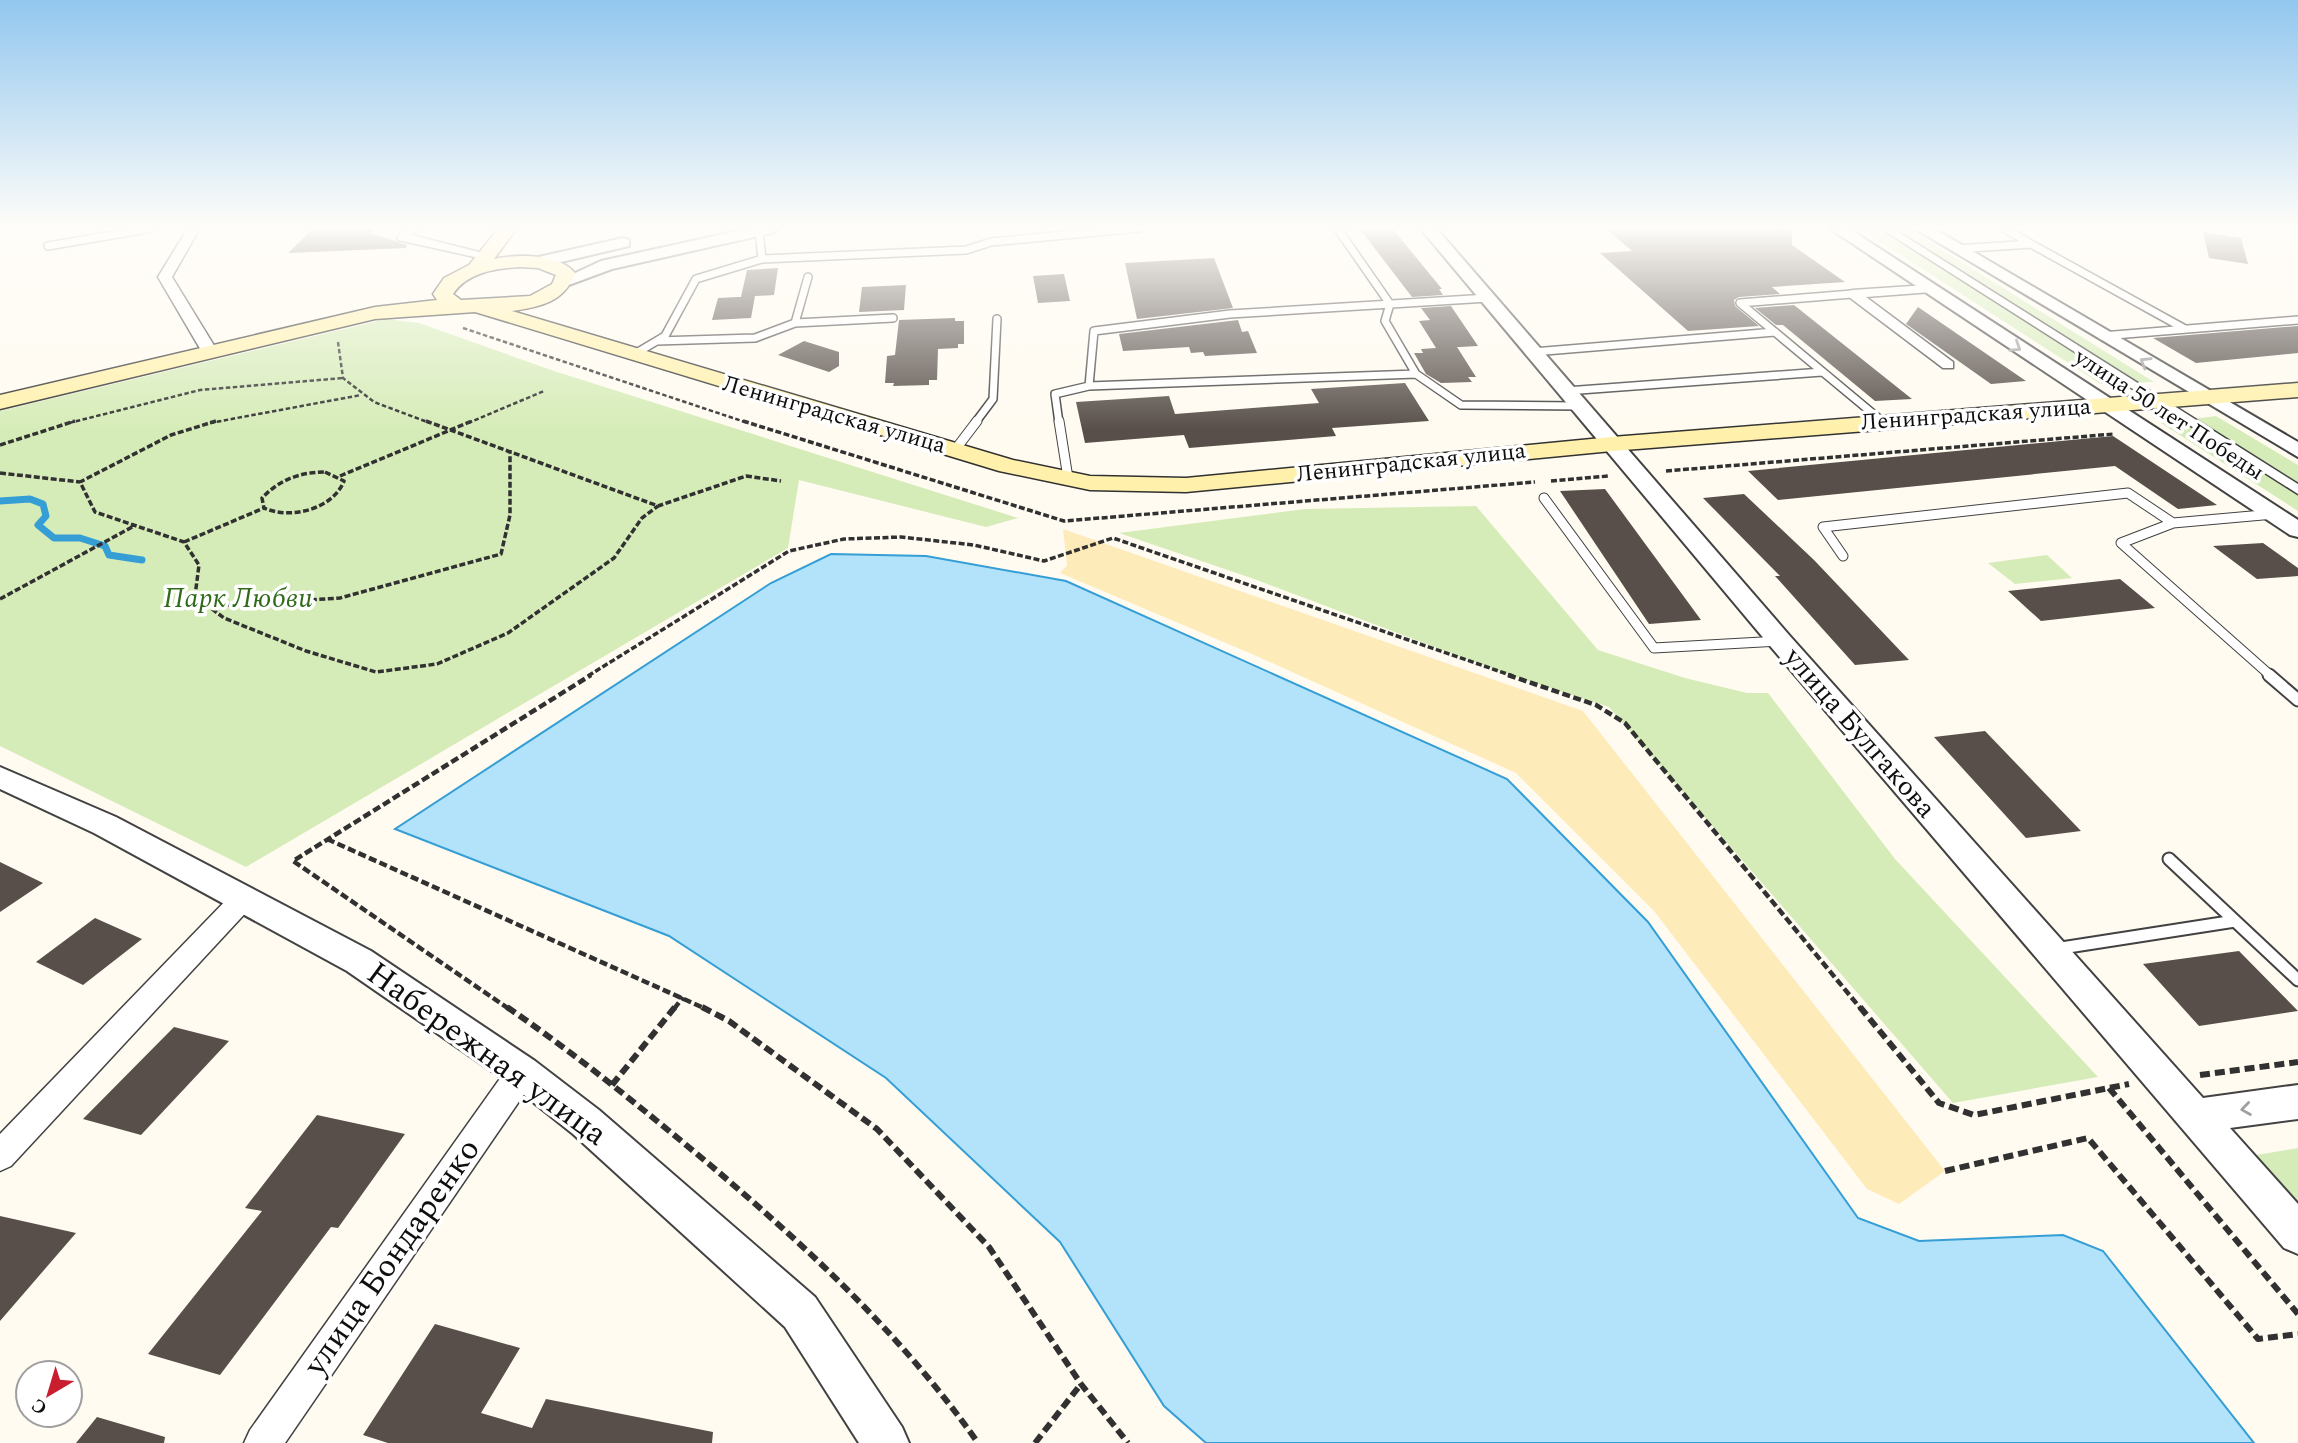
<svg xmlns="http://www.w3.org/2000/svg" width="2298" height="1443" font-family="Spectral,serif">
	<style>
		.green { fill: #d6ecb8 }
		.sand { fill: #feebba }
		.water { fill: #b2e3fa; stroke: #359ed5; stroke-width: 2 }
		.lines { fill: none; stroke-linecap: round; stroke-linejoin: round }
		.stream { stroke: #359ed5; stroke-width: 7 }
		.building { fill: #584f4a }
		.service-far2-casing { stroke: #424242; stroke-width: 10 }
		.service-far1-casing { stroke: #424242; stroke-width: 11 }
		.service-casing { stroke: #424242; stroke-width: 15 }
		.pedestrian-casing { stroke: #424242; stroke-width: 3 }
		.minor-casing { stroke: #424242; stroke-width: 3 }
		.tertiary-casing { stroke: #424242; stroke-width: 4 }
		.secondary-casing { stroke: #313131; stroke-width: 3 }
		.path-far3 { stroke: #313131; stroke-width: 2.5; stroke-dasharray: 4.5 2.5; stroke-linecap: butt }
		.path-far2 { stroke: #313131; stroke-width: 3.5; stroke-dasharray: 6 2.5; stroke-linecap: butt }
		.path-far1 { stroke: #313131; stroke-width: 4.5; stroke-dasharray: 8 3.5; stroke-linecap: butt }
		.path { stroke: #313131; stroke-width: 6; stroke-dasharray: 10 5; stroke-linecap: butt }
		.service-far2 { stroke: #fff; stroke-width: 7 }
		.service-far1 { stroke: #fff; stroke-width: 9 }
		.service { stroke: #fff; stroke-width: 11 }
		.pedestrian { fill: #fff; fill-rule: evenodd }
		.minor { fill: #fff; fill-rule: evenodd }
		.tertiary { fill: #fff; fill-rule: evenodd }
		.secondary { fill: #fff1ac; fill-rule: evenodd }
		.oneway { stroke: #9f9f9f }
		.labels { text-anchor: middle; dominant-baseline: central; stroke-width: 7; stroke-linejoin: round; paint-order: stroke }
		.far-street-label { font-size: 23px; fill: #0f0f0f; stroke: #fff }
		.park-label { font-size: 28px; font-style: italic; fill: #306b1a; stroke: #fff }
		.street-label { font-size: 28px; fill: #0f0f0f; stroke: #fff }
		.near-street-label { font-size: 33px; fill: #0f0f0f; stroke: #fff }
	</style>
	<rect width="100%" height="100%" fill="#fffbf1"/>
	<!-- green -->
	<path class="green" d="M1859,228H1907L2154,382L2101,384Z
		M386,319L419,323L554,371L1018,518L986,527L799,480L788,548L246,867L0,746V411Z
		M2216,416L2298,465V511L2161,423Z
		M1476,506L1598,650L1685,678L1747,693H1768L1895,859L2098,1077L1953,1103L1609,707L1501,672L1254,579L1119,533L1305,509Z
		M2047,555L2072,578L2015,584L1988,563Z
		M2298,1148V1227L2238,1158Z"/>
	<!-- sand -->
	<path class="sand" d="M1063,529L1583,711L1945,1171L1899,1204L1867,1189L1654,911L1516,773L1252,654L1060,573L1067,565Z"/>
	<!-- water -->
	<path class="water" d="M831,554L926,556L1066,581L1507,779L1648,922L1858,1218L1919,1241L2063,1235L2103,1251L2254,1443H1206L1164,1406L1060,1242L886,1078L669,936L395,829L771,583Z"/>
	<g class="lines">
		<!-- stream -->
		<path class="stream" d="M0,501L30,499L43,504L46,516L38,525L54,538H80L105,546L109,555L142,560"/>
	</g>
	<!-- building -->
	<path class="building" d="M314,228H376L371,233L407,245L406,248L288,253Z
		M1359,228H1392L1442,289H1439L1443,295L1412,297Z
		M1605,228H1792V245L1845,282L1772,287L1780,294L1739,297L1734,300L1735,306L1759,326L1688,331L1600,253L1632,251Z
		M2203,232L2241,238L2248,264L2209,258Z
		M1214,258L1233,308L1137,319L1125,263Z
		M778,268L774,295L741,297L747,270Z
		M1064,274L1070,301L1038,303L1033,276Z
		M906,285L904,310L859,312L862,287Z
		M755,296L751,318L712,320L718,298Z
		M1794,305L1912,399L1875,401L1783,325H1776L1755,308Z
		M1451,306L1478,346L1441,348L1457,347L1476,377H1468L1472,382L1441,383L1426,374L1414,353H1423L1421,349L1436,348L1419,321L1430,320L1421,308Z
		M1918,307L2026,381L1991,384L1906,324Z
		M955,318V321H964V344H958V348L938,349L937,380H929V385L893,386L894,383H885L887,356L895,355L899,320Z
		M1238,320L1242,332L1248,331L1257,353L1205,356L1203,352L1191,353L1189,347L1123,351L1119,334Z
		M2298,326V353L2196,363L2153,338Z
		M804,341L839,352V366L829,372L778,355Z
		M1405,383L1429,421L1332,428L1336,436L1189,448L1184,435L1085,443L1076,402L1169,396L1175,414L1319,403L1311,389Z
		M2113,436L2217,505L2178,509L2115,466L1778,500L1748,471Z
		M1605,489L1701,620L1649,624L1560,491Z
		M1744,494L1814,560L1909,660L1855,665L1775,576H1780L1703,498Z
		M2263,543L2298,568V576L2257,579L2213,546Z
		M2120,579L2155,608L2041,621L2008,591Z
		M1985,731L2081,831L2026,838L1934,737Z
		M0,862L43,883L0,912Z
		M95,918L142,939L83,985L36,962Z
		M2239,951L2298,1011L2199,1026L2143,964Z
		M174,1027L229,1041L141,1135L83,1119Z
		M317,1115L405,1134L338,1228L331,1227L220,1375L148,1354L262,1211L245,1208Z
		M0,1216L76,1233L0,1321Z
		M435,1324L520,1348L481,1413L532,1428L546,1399L713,1432L712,1443H388L363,1435Z
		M97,1417L165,1437L164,1443H76Z"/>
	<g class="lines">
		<!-- service-far2 casing -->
		<g class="service-far2-casing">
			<path id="service-far2" d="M1337,228L1390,304L1385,321L1416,374
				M759,231L762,259L966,250L991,242L1139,228
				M2031,244L2185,329
				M48,246L153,228
				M1956,249L2031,244L2004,228
				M808,277L795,323L893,318
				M1852,294L1740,303L1883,422
				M2102,336L2298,320
				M657,341L755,338L795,323
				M1533,352L1775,332
				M633,355L665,336L696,279L762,259
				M1089,386L1094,331L1230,314L1488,298
				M1566,391L1822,372
				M975,423L993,399L997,319
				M1059,423L1055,394L1089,386L1416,374L1461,405L1579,406"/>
		</g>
		<!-- service-far1 casing -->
		<g class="service-far1-casing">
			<path id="service-far1" d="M1059,421L1068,478
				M955,450L977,421
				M1544,498L1654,648L1780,641
				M1843,556L1823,527L2128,493L2173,523
				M2271,676L2121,543L2173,523L2274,514"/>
		</g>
		<!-- service casing -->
		<g class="service-casing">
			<path id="service" d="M2269,675L2298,700
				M2169,859L2298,980
				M2055,949L2235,921"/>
		</g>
		<!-- pedestrian casing -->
		<g class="pedestrian-casing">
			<path id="pedestrian" d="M1880,228H1892L2298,484V494Z"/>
		</g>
		<!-- minor casing -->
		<g class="minor-casing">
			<path id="minor" d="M188,228H200L172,277L218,352L210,357L202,352L158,277Z
				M405,228H418L412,235L495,256L488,260L398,240L397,237Z
				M1927,285L1934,289L1932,292L1866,297L1953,362V368H1943L1845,294L1852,290Z
				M243,889L252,892L256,899L252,906L11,1166L0,1171V1134L234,892Z
				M522,1059L533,1063L537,1072L533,1081L285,1443H244L250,1430L511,1063Z"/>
		</g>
		<!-- tertiary casing -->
		<g class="tertiary-casing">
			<path id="tertiary" d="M751,228H780L772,233L612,269L566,286L558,281L601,261Z
				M1420,228H1436L1789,635L2203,1098L2298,1085V1119L2230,1128L2298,1204V1254L2284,1248L1771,647Z
				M1829,228H1848L2298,520V537L2290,535Z
				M1914,228H1933L2298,442V457Z
				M623,238L629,240V246L540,267L532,262L534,258Z
				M0,767L116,817L371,951L535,1061L599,1110L815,1297L902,1427L909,1443H859L785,1327L573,1134L509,1083L347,971L94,833L0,789Z"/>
		</g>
		<!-- secondary casing -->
		<g class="secondary-casing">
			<path id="secondary" d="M499,228H517L494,259C517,254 559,253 575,273C565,302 540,307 512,311L1013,460L1090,476L1186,478L1612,437L2298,383V397L1612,451L1186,492L1090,490L999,471L475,312L375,319L0,409V395L375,307L437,300L433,294L444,278L469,265ZM519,267L538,268L556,275L552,284L530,296L461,300L453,294C468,272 495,269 519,267Z"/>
		</g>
		<!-- path-far3 -->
		<path class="path-far3" d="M463,328L748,423
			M338,342L343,378L374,402L430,423
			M69,423L200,390L343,378
			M210,423L361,395
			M468,423L544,391"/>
		<!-- path-far2 -->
		<path class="path-far2" d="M216,421L171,435L80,482L95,512L184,542L199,565L195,596L224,618L306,651L376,672L437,664L508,633L614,558L642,518L658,506
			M426,421L658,506L746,476L781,481
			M743,421L1064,521L1535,482
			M0,445L75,421
			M1666,471L2114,434
			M325,472L344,481C333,509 291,520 264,508L262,498C279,480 300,472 325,472Z
			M0,473L80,482
			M340,476L472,421
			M1551,481L1609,476
			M184,542L264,508
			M0,599L134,526
			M209,606L340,598L501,554L510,515V450
			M588,676L789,551L844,539L901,537L974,545L1044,561L1113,538L1513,676"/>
		<!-- path-far1 -->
		<path class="path-far1" d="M1508,675L1596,705L1625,723L1861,1009
			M327,839L706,1009
			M509,1009L293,861L591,675
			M674,1009L683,997"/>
		<!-- path -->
		<path class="path" d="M507,1007C577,1055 643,1109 709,1164C808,1248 903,1336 978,1443
			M702,1007L729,1021L877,1129L989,1247L1081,1384L1128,1443
			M1860,1007L1939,1103L1974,1115L2129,1084
			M2200,1075L2298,1062
			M612,1085L675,1007
			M2109,1088L2298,1314
			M1945,1171L2088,1138L2258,1339L2298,1334
			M1035,1443L1081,1384"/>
		<!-- service-far2 -->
		<use href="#service-far2" class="service-far2"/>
		<!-- service-far1 -->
		<use href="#service-far1" class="service-far1"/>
		<!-- service -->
		<use href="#service" class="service"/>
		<!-- pedestrian -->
		<use href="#pedestrian" class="pedestrian"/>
		<!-- minor -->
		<use href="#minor" class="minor"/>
		<!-- tertiary -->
		<use href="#tertiary" class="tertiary"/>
		<!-- secondary -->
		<use href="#secondary" class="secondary"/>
	</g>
	<!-- one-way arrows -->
	<defs><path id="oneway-chevron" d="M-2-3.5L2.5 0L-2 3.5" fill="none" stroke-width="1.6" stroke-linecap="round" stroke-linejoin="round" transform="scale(1.75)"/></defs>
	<g class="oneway">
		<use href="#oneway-chevron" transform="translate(2016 347) rotate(33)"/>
		<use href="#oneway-chevron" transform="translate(2145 362) rotate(-149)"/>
		<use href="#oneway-chevron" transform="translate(2246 1109) rotate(172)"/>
	</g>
	<!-- sky -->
	<linearGradient id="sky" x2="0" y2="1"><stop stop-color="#92c7ef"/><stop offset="0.53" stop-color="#fffdf9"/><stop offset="1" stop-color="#fffdf9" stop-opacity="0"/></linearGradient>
	<rect width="2298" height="430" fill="url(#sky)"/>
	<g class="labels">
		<!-- far-street labels -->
		<g class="far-street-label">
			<text transform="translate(834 415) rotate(16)">Ленинградская улица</text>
			<text transform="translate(1976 415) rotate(-4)">Ленинградская улица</text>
			<text transform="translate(2169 415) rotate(33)">улица 50 лет Победы</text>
			<text transform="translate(1411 463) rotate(-6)">Ленинградская улица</text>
		</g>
		<!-- park labels -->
		<g class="park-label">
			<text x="238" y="598">Парк Любви</text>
		</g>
		<!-- street labels -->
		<g class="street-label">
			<text transform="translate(1860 733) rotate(49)">улица Булгакова</text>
		</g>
		<!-- near-street labels -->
		<g class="near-street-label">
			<text transform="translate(487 1054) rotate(36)">Набережная улица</text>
			<text transform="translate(392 1257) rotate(-55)">улица Бондаренко</text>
		</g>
	</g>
	<!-- north arrow -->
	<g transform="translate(49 1394) rotate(218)"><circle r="33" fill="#ffffff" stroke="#9f9f9f" stroke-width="2"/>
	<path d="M0-5L12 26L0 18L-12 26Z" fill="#c81e30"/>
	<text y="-10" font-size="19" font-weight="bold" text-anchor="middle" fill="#0f0f0f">С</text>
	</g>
</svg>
